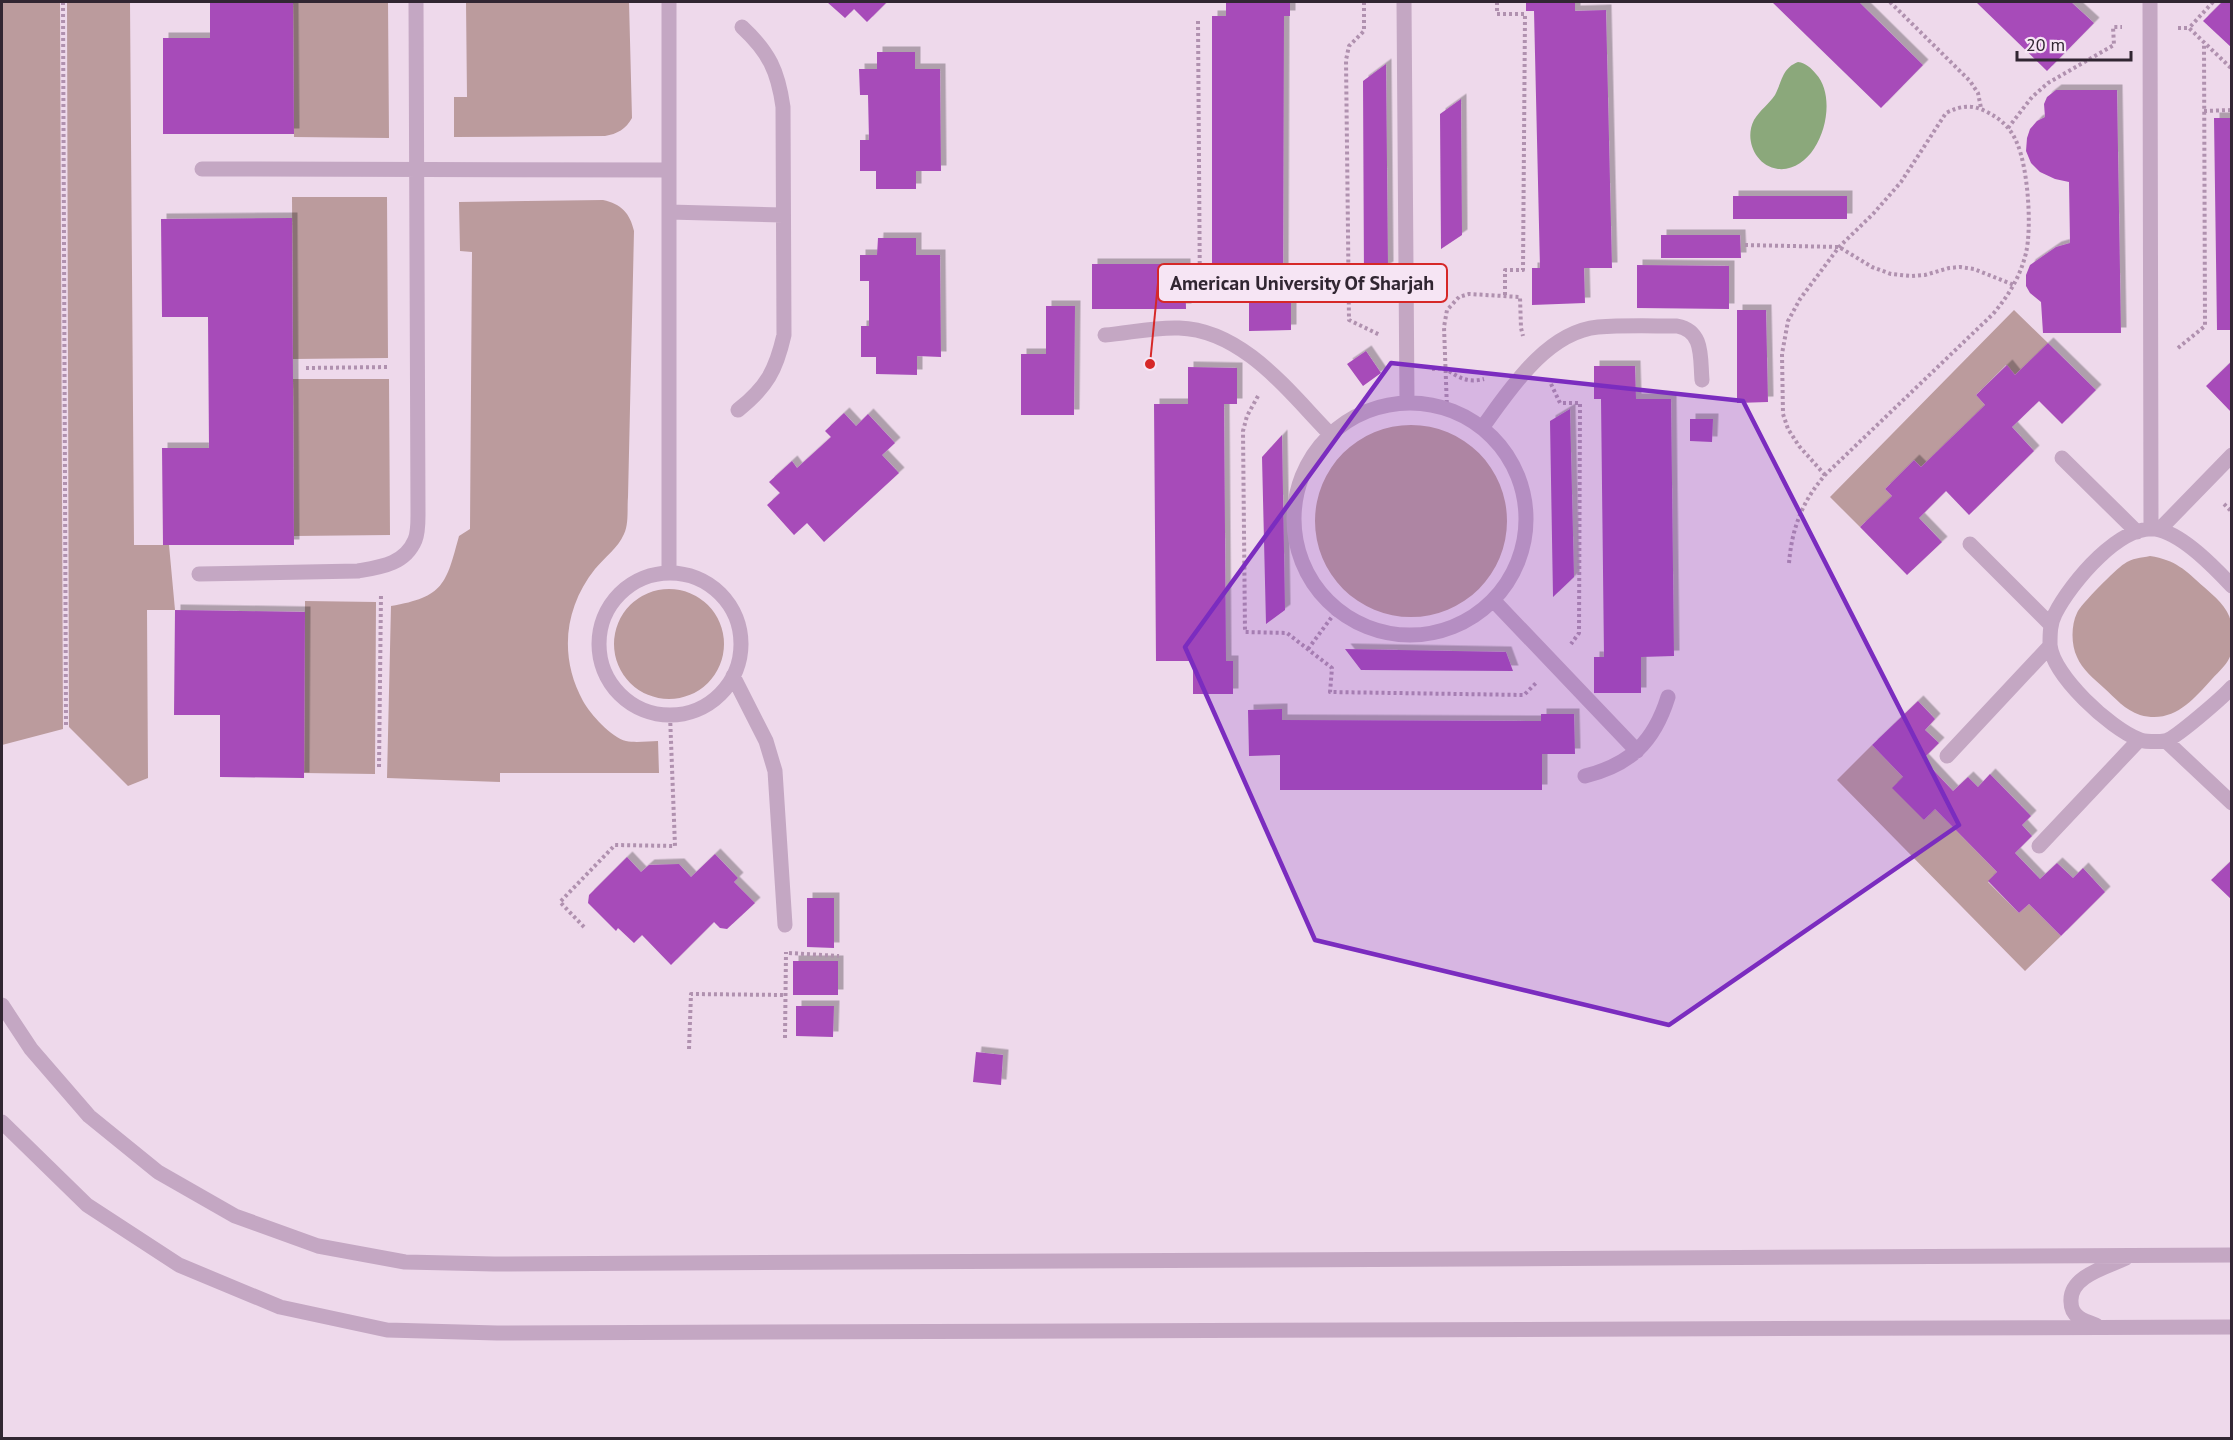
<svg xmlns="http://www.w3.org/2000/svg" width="2233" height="1440" font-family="'PT Sans',sans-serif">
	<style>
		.green { fill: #bb9b9d }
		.water { fill: #8ba87b }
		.building { fill: #a74cb9; filter: url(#shadow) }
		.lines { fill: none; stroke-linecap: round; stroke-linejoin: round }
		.path { stroke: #b091af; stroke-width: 4; stroke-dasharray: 3 3; stroke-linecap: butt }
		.minor { stroke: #c4a7c3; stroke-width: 15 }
		.tertiary { stroke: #c4a7c3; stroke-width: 15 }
		.marked { fill: #7b2cbf; fill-opacity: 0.2; stroke: #7b2cbf; stroke-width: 4.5; stroke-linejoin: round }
		.leader { fill: none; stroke: #d62828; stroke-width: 2 }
		.callout-dot { fill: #d62828; stroke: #f6e5f4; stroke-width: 2 }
		.callout { fill: #f6e5f4; stroke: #d62828; stroke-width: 2 }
		.callout-label { font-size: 20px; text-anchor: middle; font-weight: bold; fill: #312632 }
	</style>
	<defs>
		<filter id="shadow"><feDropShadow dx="5.5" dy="-5.5" stdDeviation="0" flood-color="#0004"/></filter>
	</defs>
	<rect width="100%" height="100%" fill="#eed9eb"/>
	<!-- green -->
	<path class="green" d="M2,2H60L63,729L2,745Z
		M67,2H130L134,545H169L175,610H147L148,778L128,786L69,727Z
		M293,2H388L389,138L294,137Z
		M466,2H629L632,118C626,129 617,134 605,136L454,137V97H467Z
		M292,197H387L388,358L293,359Z
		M603,200C621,204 630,213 634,231L628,497C627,508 629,524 624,534C618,548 605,557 595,569C564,608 559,657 583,701C590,714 612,738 626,741C636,743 649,741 658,741L659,773H500V782L387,778L391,606C444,597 446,584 459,536L470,529L472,252L460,251L459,202Z
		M2014,310L2048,343L2015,375L2006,365L1976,395L1985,405L1921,467L1914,460L1885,489L1892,496L1860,527L1830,497Z
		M293,379H389L390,535L294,536Z
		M1315 521a96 96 0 1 1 192 0a96 96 0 1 1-192 0Z
		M2150,556C2176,560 2185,570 2204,587C2214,596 2228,607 2231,622C2233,630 2233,646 2231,654C2228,664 2219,671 2212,679C2192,701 2173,724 2140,715C2125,710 2115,698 2104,688C2094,679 2082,669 2077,657C2071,645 2071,625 2077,613C2080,605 2117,568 2124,564C2132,558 2141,558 2150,556Z
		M614 644a55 55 0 1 1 110 0a55 55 0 1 1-110 0Z
		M305,601L376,602L375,774L304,773Z
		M1872,745L1903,777L1924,820L1935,809L1997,872L1988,882L2019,913L2029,904L2061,936L2025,971L1837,780Z"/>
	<!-- water -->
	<path class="water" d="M1798,62C1806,63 1811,68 1816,74C1841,101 1819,173 1778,169C1755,166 1744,139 1754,120C1760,110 1769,104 1775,95C1782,82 1782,68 1798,62Z"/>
	<!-- building -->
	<path class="building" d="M210,2H293L294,134H163V38H210Z
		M827,2H887L867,22L854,9L845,18Z
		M1226,2H1290V16H1284L1283,297L1291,296V330L1249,331V296H1212V16H1226Z
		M1526,2H1575V11L1606,10L1612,268H1584L1585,303L1532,305V268H1540L1534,11H1526Z
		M1772,2H1859L1923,65L1881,108Z
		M1976,2H2071L2094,23L2047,71Z
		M2222,2H2232V48L2203,21Z
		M877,52H915V69H940L941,171H916V189H876V171H860V140H869L868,95H860L859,69H877Z
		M1386,64L1388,267L1364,281L1363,81Z
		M2056,90H2117L2121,333H2043L2041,302L2030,293L2026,286V275L2030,265L2056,247L2070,243L2069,182L2055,179L2040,172L2031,163L2026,151L2027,138L2030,129L2037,121L2045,117L2044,104L2047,97Z
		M1461,99L1462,235L1441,249L1440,114Z
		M2214,118H2232V330H2217Z
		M1733,196H1847V219H1733Z
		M292,218L294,545H163L162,448H209L208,317H162L161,219Z
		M1661,235H1740L1741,258H1661Z
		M878,238H916V255H940L941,357L917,356V375L876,374V357H861V326H869V281H860V255H877Z
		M1092,264H1185L1186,309H1092Z
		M1637,265L1729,266V309L1637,308Z
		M1046,306H1075L1074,415H1021V354H1046Z
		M1737,310H1766L1768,402L1737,403Z
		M2048,343L2096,390L2062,424L2039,401L2012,427L2034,451L1969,515L1946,491L1919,518L1942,542L1907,575L1860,527L1892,496L1885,489L1914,460L1921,467L1985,405L1976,395L2007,365L2015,375Z
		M1366,351L1381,373L1363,386L1347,364Z
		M2232,361V413L2206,386Z
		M1594,366H1635L1636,399H1671L1674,656L1641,657V693H1594V657H1604L1601,399H1594Z
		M1188,367L1237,368V404H1224L1226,661H1233V694H1193V661H1156L1154,404H1188Z
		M1570,409L1574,577L1553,597L1550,421Z
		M844,413L856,426L868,414L895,443L882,455L899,473L824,542L807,523L794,535L767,505L780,493L769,482L792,461L797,468L831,437L825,431Z
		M1690,419H1713L1712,442L1690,441Z
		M1282,435L1285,610L1266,624L1262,457Z
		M175,610L305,612L304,778L220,777V715H174Z
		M1345,649L1506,652L1513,671L1361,670Z
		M1918,701L1935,719L1925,730L1939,743L1923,759L1953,791L1968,777L1978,787L1990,774L2031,816L2022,825L2032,836L2015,853L2040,879L2057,863L2073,878L2083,868L2105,892L2061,936L2029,904L2019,913L1988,881L1997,872L1935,809L1924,820L1892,788L1903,777L1872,745Z
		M1282,709V720L1541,721V714H1574L1575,754H1542V790H1280V755L1249,756L1248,710Z
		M715,854L738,878L734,882L755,903L727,929L720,928L714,922L671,965L642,935L634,943L618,928L616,931L588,903L589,895L627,857L641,872L649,865L679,864L691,877Z
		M2232,860V900L2211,880Z
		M807,898H834V948L807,947Z
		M793,961H838V995H793Z
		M796,1006H834L833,1037L796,1036Z
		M976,1052L1003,1055L1001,1085L973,1082Z"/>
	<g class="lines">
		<!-- path -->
		<path class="path" d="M63,2L66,726
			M1364,2V31L1349,46L1346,60L1349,320L1380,335
			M1497,2V14H1525L1523,270H1505V296
			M1890,2L1970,81L1978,93L1981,108
			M2213,2L2189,28L2232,69
			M1198,21L1200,303
			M2178,28H2189
			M2204,111L2232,110
			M2008,128L2032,97L2048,83L2114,45L2113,27H2122
			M1745,245L1839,247L1872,267L1891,274L1911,276L1925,275L1949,268L1960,267L1974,269L2014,285
			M2178,348L2205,326L2204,43
			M306,368L390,367
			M1432,369L1445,368C1458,378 1468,383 1484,379
			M1551,384L1560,403H1580L1579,633L1571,644
			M1258,396L1247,416L1243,431L1245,632L1287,633L1332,668L1330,692L1524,695L1536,683
			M1447,409L1444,327L1447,310L1459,297L1469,294L1520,297L1521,328L1523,336
			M2224,504L2232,512
			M1789,563C1792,528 1802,502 1825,475L1993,314C2009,295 2020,277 2026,253C2032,227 2028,168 2017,143C2011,128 2000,118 1985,111C1971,104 1960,106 1946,113L1901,182L1873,214L1839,247L1800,299L1788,321L1782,354L1783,414L1788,429L1799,446L1825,475
			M1308,649L1337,610
			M379,767L381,594
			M584,927L560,902L615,845L675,846L670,715
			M789,953L839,956
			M785,1038L786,952
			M689,1049L691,994L785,995"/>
		<!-- minor -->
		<path class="minor" d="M1404,2L1407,402
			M2150,2L2151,529
			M202,169L669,170
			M669,212L783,215
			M1105,335C1129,333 1154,327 1179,328C1243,330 1289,392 1330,434
			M1294 519a116 116 0 1 1 232 0a116 116 0 1 1-232 0Z
			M738,410C767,387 776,370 784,335L783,107C778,71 769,52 742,27
			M1482,428C1509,391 1546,332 1598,327C1623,325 1651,326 1677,326C1704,331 1700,357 1702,380
			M2062,458L2137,532
			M2159,530L2232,455
			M1970,544L2051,625
			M669,572V2
			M599 644a71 71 0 1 1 142 0a71 71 0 1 1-142 0Z
			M199,574L358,571C381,567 405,564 415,540C418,533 418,523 418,515L416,2
			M2232,586C2214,567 2185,537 2160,530C2122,520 2070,584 2055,614C2050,623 2050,634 2050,645C2053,676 2110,728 2138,739C2143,742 2158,742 2165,741C2175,739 2223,697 2232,687
			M1494,601L1637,751
			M733,676L766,741L775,771L785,925
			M2166,741L2232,803
			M1947,756L2050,646
			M1585,776C1630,765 1654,742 1668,697
			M2039,846L2139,740"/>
		<!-- tertiary -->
		<path class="tertiary" d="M2,1005L31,1049L89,1116L158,1172L235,1216L318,1246L405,1262L494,1264L2232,1255
			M2,1122L87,1205L179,1265L280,1307L387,1330L497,1333L2232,1327
			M2096,1325C2084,1321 2071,1317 2071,1302C2069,1276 2107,1267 2126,1258"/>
	</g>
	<!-- marked area -->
	<path class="marked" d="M1391,363L1743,401L1959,825L1669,1025L1315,940L1185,647Z"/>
	<!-- callouts -->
	<path class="leader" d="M1150 364L1158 283"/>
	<circle class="callout-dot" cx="1150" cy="364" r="6"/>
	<rect class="callout" x="1158" y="264" width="289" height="38" rx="6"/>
	<g class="callout-label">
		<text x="1302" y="290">American University Of Sharjah</text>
	</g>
	<!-- border -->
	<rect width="2233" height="1440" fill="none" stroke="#312632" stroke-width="6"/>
	<!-- scale -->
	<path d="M2017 51v9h114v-9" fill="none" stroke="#312632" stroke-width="3"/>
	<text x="2026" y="51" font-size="18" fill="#312632" stroke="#f6e5f4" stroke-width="4.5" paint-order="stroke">20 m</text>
</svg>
